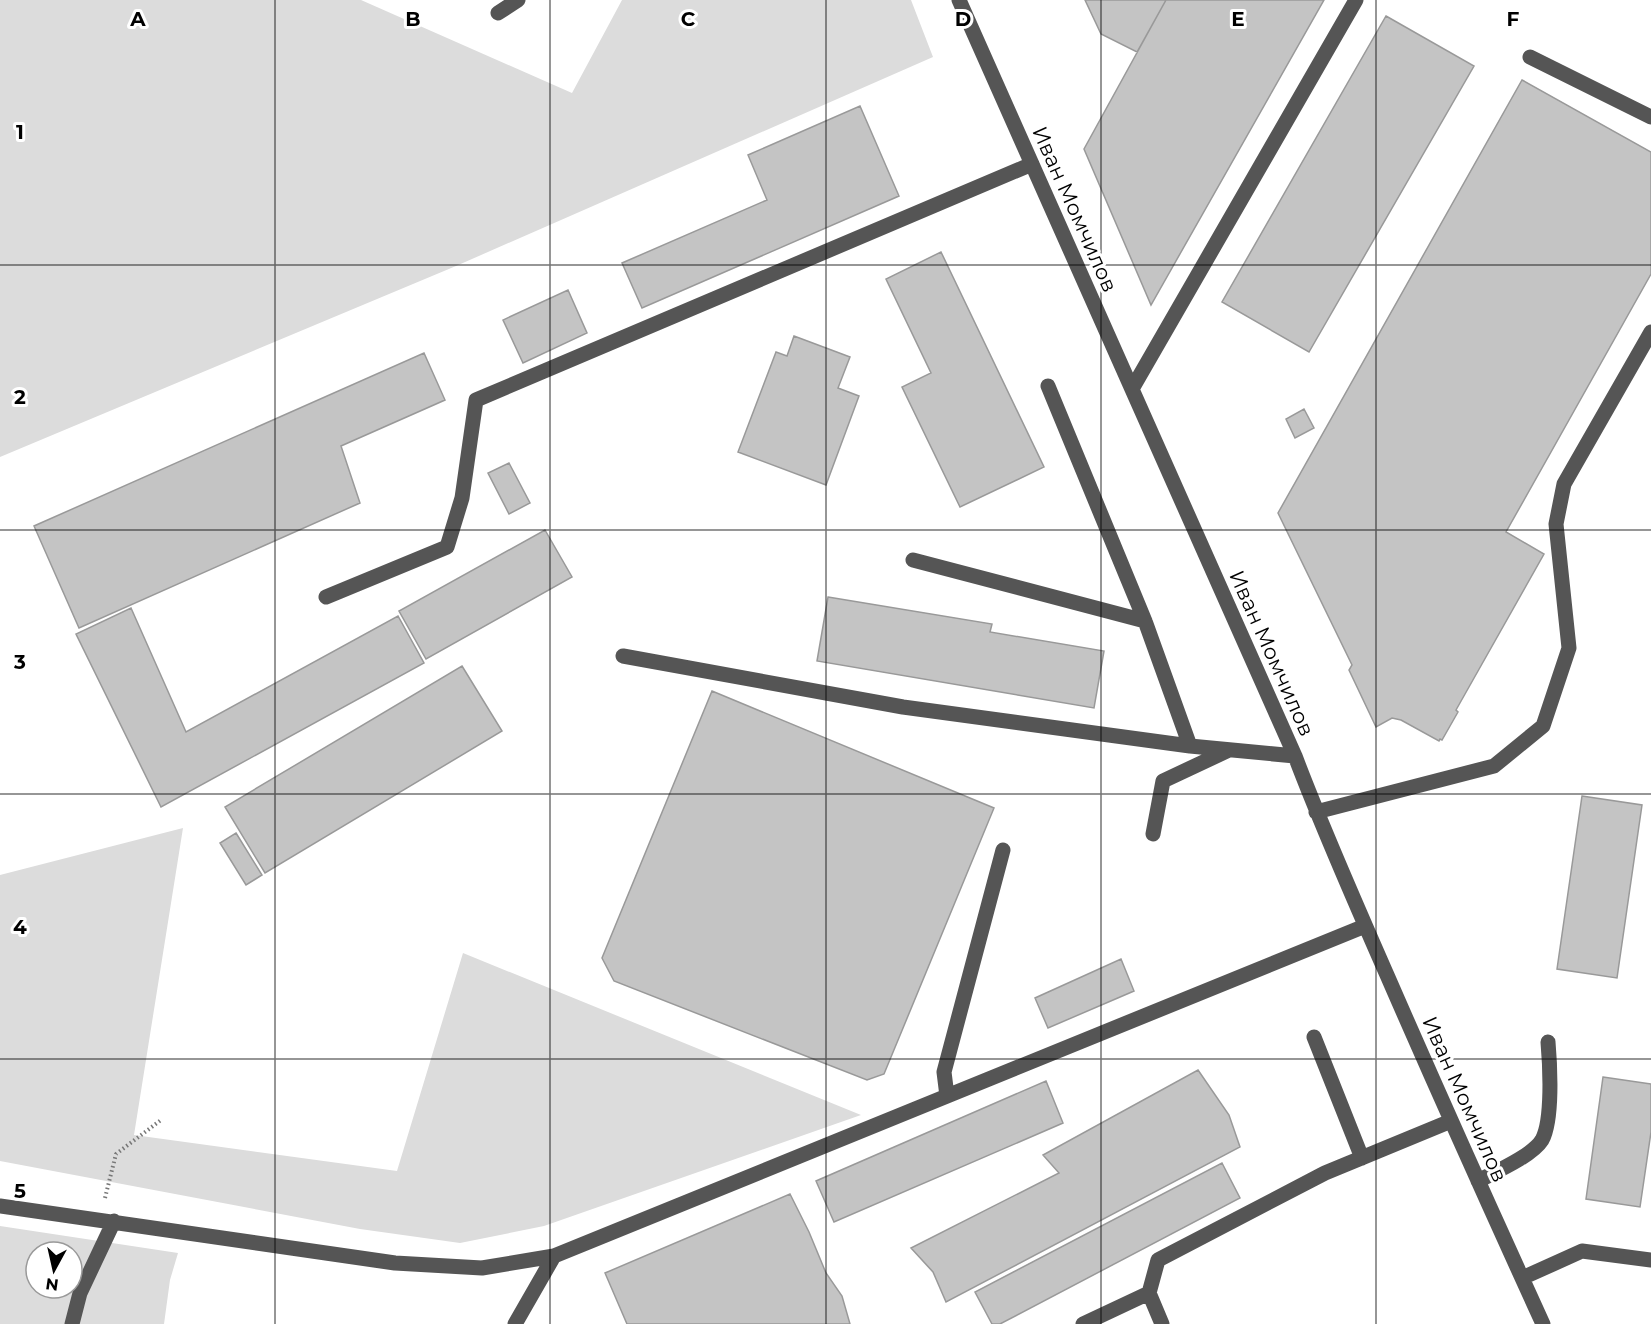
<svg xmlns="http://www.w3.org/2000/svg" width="1651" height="1324" font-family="Montserrat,sans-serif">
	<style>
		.green { fill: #dcdcdc; fill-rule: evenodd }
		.building { fill: #c4c4c4; stroke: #999; stroke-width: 1.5 }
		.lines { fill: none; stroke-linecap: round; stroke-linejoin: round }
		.path { stroke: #777; stroke-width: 4; stroke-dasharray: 1.5 3; stroke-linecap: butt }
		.minor { stroke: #555; stroke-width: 15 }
		.grid { fill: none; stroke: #000; stroke-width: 1.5; stroke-opacity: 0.55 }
		.labels { text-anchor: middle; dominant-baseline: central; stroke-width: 6; stroke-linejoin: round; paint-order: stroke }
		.street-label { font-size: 21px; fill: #000; stroke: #fff }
		.grid-label { font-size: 20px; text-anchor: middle; font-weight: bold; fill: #000; stroke: #fff; stroke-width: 6; stroke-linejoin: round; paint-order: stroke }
	</style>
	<rect width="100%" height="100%" fill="#fff"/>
	<!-- green -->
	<path class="green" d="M0,0H361L572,93L622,0H911L933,57L456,266L0,457Z
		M183,828L134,1135L397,1171L463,953L861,1115L544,1226L460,1243L360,1229L0,1161V875Z
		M0,1226L178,1253L170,1280L164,1324H0ZM36,1252H72V1288H36Z"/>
	<!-- building -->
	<path class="building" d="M1085,0H1166L1137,52L1101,34Z
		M1166,0H1324L1151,305L1084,149Z
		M1386,16L1474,66L1309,352L1222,302Z
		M1522,80L1651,152V274L1506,532L1544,554L1456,710L1458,712L1442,740L1440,739L1439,741L1401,720L1392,718L1376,727L1349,670L1352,665L1278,513Z
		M860,106L899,196L642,308L622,263L767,200L748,155Z
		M941,252L1044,467L960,507L902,387L931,373L886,279Z
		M568,290L587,333L523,363L503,320Z
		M794,336L850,357L838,388L859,396L826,485L738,452L776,352L787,356Z
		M424,353L445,400L341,446L360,503L79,628L34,526Z
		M1304,409L1314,428L1295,438L1286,419Z
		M509,463L530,503L509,514L488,473Z
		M545,530L572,577L426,659L399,611Z
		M828,597L992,624L990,632L1104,651L1094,708L817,661Z
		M131,608L186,732L398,616L424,663L161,807L76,634Z
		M462,666L502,731L265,873L225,807Z
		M712,691L994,808L884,1074L867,1080L614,981L602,958Z
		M1582,796L1642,805L1617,978L1557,969Z
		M236,833L262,875L246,885L220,843Z
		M1121,959L1134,991L1048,1028L1035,998Z
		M1198,1070L1229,1115L1240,1147L946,1302L933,1272L911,1248L1059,1173L1043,1155Z
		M1603,1077L1651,1084V1132L1640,1207L1586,1199Z
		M1046,1081L1063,1123L834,1222L816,1181Z
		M1222,1163L1240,1198L1000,1324H992L975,1292Z
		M790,1194L809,1232L826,1273L842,1296L850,1324H627L605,1273Z"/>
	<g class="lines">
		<!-- path -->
		<path class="path" d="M105,1198L116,1154L161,1120"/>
		<!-- minor -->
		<path class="minor" d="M959,0L1295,756C1323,830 1355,902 1387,975C1438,1092 1490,1208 1543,1324
			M498,13L518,0
			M1530,57L1651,117
			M1048,386L1145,621L1190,746
			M1132,389L1356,0
			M913,560L1145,621
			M326,597L447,547L462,498L476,400L1032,164
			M623,656L903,707L1190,746L1295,756
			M1316,812L1494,766L1543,726L1569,648L1556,524L1564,484L1651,332
			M1153,834L1163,781L1229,750
			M1314,1037L1362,1158
			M947,1096L944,1072L1003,850
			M1478,1181C1495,1172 1532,1156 1542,1140C1553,1120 1550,1065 1548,1042
			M0,1206L395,1263L482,1268L554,1256L1365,926
			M1522,1278L1582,1251L1651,1260
			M72,1324L80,1293L114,1221
			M515,1324L554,1256
			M1083,1324L1149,1293
			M1162,1324L1149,1293L1158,1260L1325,1173L1451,1121"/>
	</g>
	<!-- grid -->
	<path class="grid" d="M275,0V1324M550,0V1324M826,0V1324M1101,0V1324M1376,0V1324M0,265H1651M0,530H1651M0,794H1651M0,1059H1651"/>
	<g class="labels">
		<!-- street labels -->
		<g class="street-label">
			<text transform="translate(1075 209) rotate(66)">Иван Момчилов</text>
			<text transform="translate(1272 653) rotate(66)">Иван Момчилов</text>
			<text transform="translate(1465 1099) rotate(66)">Иван Момчилов</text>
		</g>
	</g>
	<g class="grid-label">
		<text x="138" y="26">A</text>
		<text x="413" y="26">B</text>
		<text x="688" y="26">C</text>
		<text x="963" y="26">D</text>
		<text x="1238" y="26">E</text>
		<text x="1513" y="26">F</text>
		<text x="20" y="139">1</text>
		<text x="20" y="404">2</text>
		<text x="20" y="669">3</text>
		<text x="20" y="934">4</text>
		<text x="20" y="1198">5</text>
	</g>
	<!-- north arrow -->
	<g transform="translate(54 1270) rotate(188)"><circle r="28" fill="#ffffff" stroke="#999999" stroke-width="1.5"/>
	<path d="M0-4.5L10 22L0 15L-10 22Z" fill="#000000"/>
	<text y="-9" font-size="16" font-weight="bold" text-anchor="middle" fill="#000000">N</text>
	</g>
</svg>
